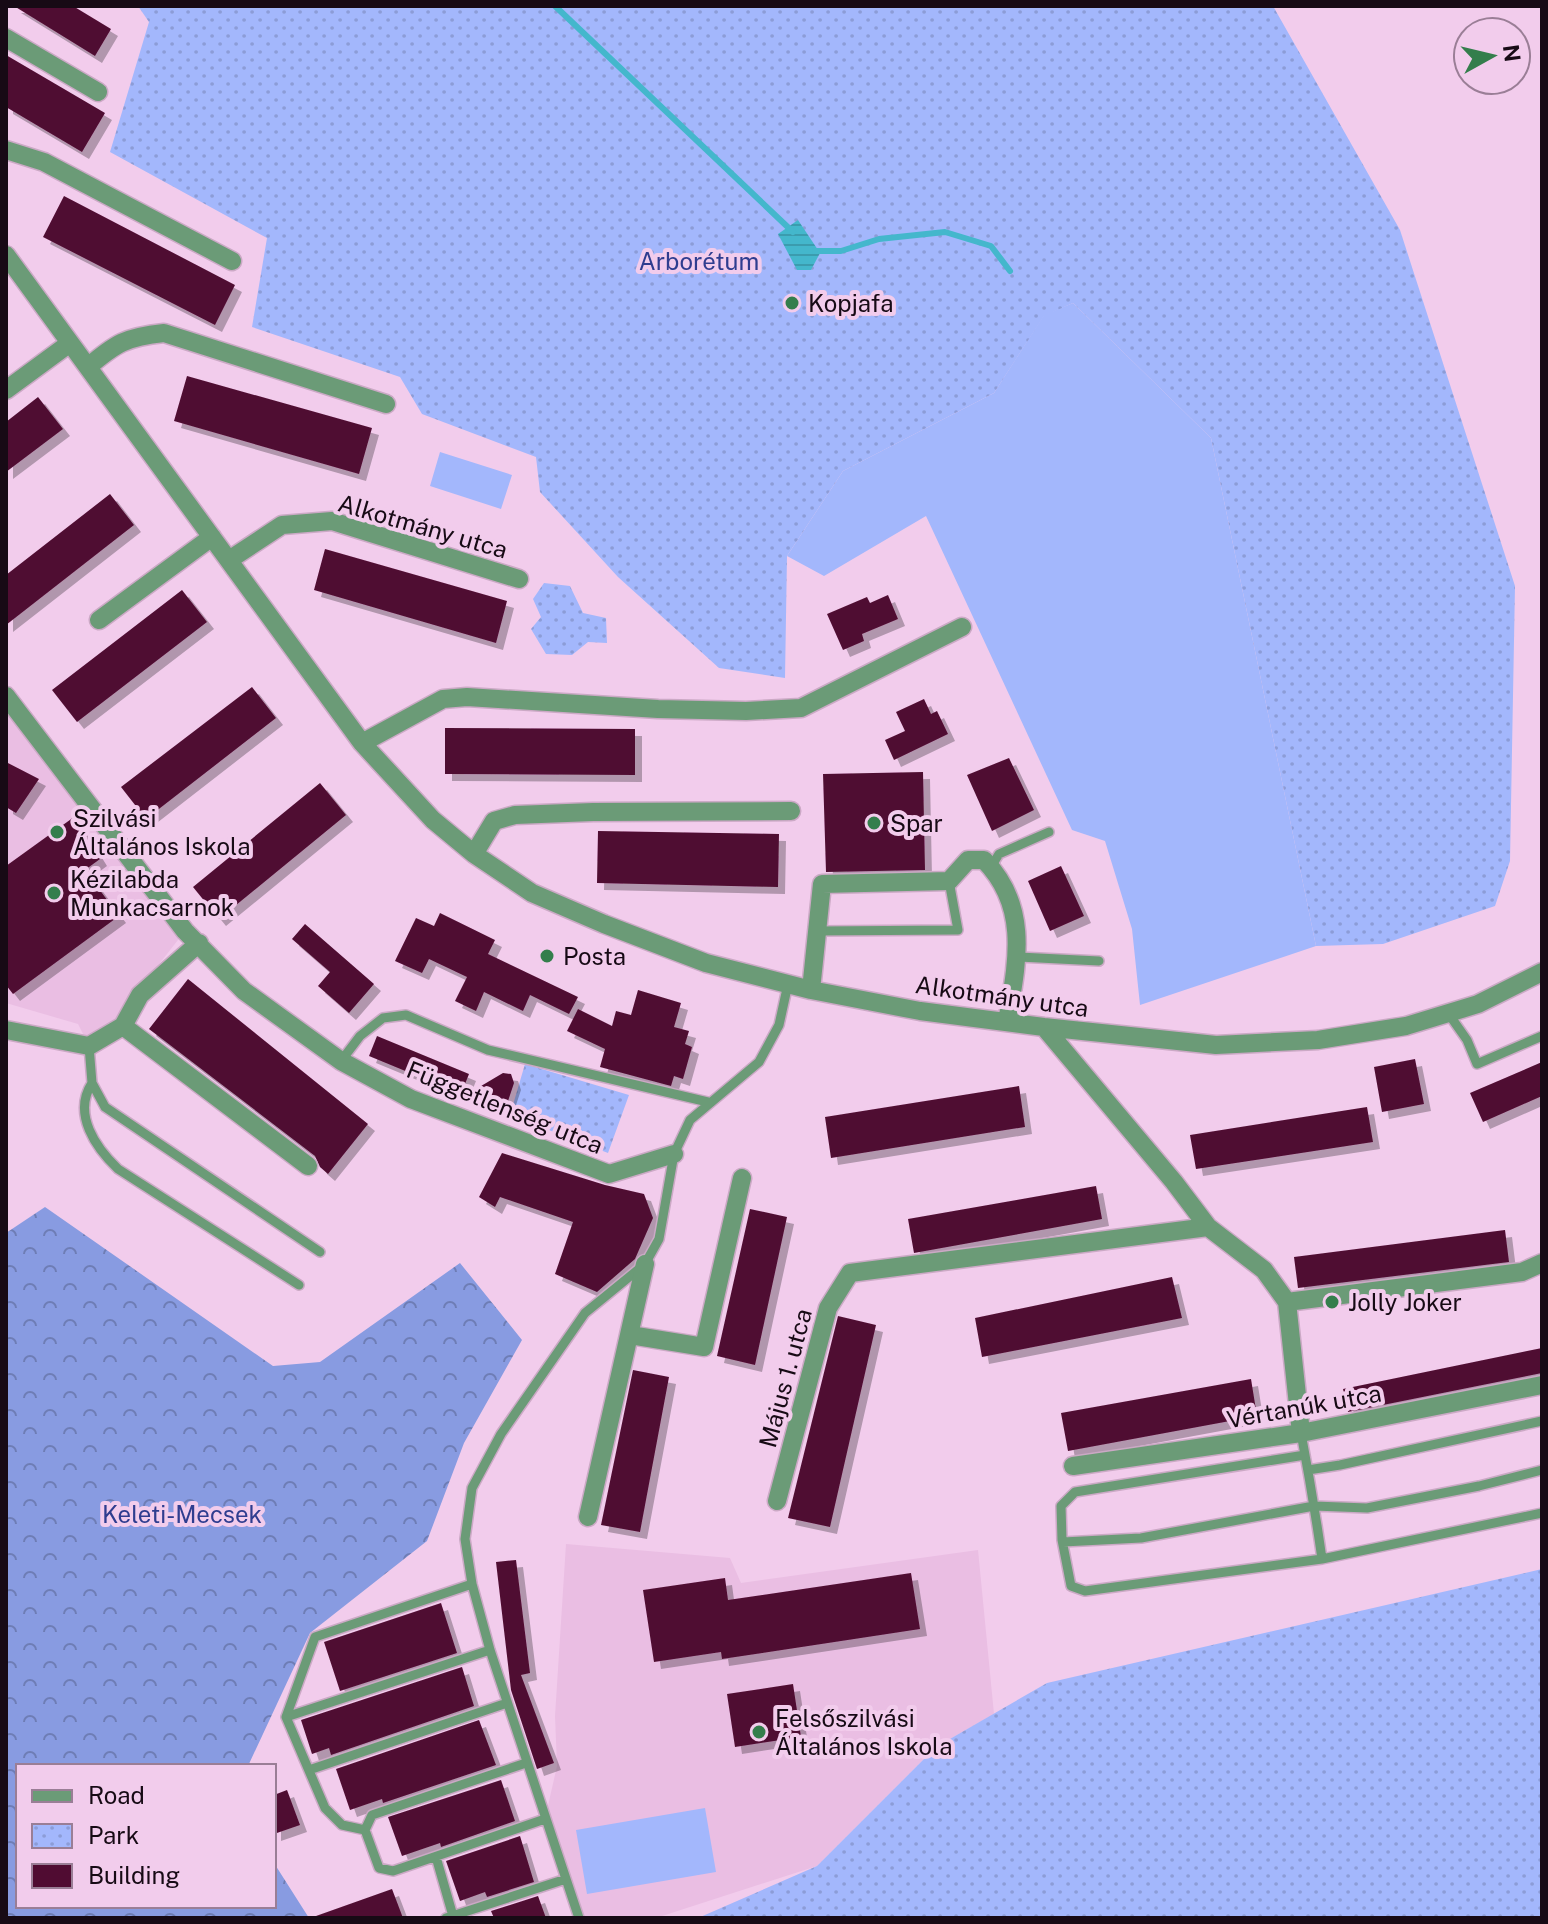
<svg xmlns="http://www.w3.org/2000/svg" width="1548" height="1924" font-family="'Public Sans',sans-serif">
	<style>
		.built { fill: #eabee3 }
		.grass { fill: #a3b7fc }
		.forest { fill: url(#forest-crowns) }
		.park { fill: url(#park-dots) }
		.water { fill: url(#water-rules) }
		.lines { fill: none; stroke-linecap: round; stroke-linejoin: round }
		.stream { stroke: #44b7cc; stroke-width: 6 }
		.building { fill: #500c32; filter: url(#shadow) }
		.service-casing { stroke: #cba9c5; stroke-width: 12 }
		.minor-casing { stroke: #cba9c5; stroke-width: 21 }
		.service { stroke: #6b9b77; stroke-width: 9 }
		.minor { stroke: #6b9b77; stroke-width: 18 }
		.poi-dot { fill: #347e4c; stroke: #f2ccec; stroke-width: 3 }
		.labels { text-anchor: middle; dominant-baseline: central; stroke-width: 8; stroke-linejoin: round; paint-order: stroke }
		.park-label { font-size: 24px; fill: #2f3d8f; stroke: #f2ccec }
		.poi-label { font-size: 24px; fill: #170a15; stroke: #f2ccec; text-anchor: start }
		.street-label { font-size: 24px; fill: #170a15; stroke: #f2ccec }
	</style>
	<defs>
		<pattern id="forest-crowns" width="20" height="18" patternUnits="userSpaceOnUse" patternTransform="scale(2)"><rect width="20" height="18" fill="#889be1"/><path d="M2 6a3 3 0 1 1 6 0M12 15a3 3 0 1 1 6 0" fill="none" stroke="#6e7db5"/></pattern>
		<pattern id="park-dots" width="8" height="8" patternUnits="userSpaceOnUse" patternTransform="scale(2)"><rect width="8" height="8" fill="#a3b7fc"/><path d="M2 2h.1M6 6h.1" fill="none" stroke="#8c9cd7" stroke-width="1.8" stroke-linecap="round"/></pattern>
		<pattern id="water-rules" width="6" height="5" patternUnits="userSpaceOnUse" patternTransform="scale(2)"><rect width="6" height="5" fill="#44b7cc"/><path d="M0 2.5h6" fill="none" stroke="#3b9cae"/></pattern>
		<filter id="shadow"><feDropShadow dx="7" dy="7" stdDeviation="0" flood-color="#0004"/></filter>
	</defs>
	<rect width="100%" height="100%" fill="#f2ccec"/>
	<!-- built -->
	<path class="built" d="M6,696L185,931L138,991L123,1026L89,1046L78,1024L6,1003Z
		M566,1544L730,1558L741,1583L978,1550L994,1714L936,1747L817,1866L656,1918H579L545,1819L557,1766L555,1716Z"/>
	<!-- grass -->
	<path class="grass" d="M1073,303L1211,438L1316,946L1140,1005L1132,929L1105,841L1072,830L926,516L824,576L787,556L843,471L994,393L1044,315Z
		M440,452L512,475L501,509L430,486Z
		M705,1808L716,1872L587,1894L576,1830Z"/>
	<!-- forest -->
	<path class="forest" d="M45,1207L273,1366L320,1362L460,1263L522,1340L464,1443L427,1541L310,1633L248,1766H18V1906H274V1863L309,1918H6V1233Z"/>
	<!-- park -->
	<path class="park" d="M138,6H1273L1400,230L1515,586L1510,861L1495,906L1383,944L1316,946L1211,438L1073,303L1044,316L994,393L843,471L787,556L785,678L719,668L618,577L540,492L536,457L422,414L400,377L252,327L267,238L110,152L149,22Z
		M544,583L570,586L583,613L606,618L607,643L588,642L572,655L546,654L531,629L541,617L533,599Z
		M525,1064L629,1095L608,1153L510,1115Z
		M1542,1569V1918H698L817,1866L936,1747L1047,1683Z"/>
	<!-- water -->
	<path class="water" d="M798,220L820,253L811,270H797L778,234Z"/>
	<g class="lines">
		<!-- stream -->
		<path class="stream" d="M555,6L793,232
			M815,251H841L879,239L945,232L991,246L1010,271"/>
	</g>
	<!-- building -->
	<path class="building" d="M14,6H73L111,29L95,56Z
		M6,55L105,113L82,152L6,107Z
		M64,196L235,285L215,325L43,237Z
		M187,376L372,428L359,474L174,421Z
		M38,397L63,429L6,472V422Z
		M110,494L134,525L6,625V575Z
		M325,549L507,601L496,643L314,590Z
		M182,590L207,622L77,722L52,690Z
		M888,595L898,619L862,634L864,641L843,650L827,614L867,597L870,603Z
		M252,687L276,718L146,819L121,787Z
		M924,699L931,714L937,711L948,734L894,760L885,740L905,731L896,712Z
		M445,728L635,729V775L445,774Z
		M1009,758L1034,810L992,831L967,775Z
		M6,762L39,779L16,813L6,807Z
		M923,772L925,870L826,872L823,774Z
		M320,783L346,815L219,919L193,887Z
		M74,817L100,859L85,870L119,916L13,994L6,985V866Z
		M598,831L779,834L778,887L597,883Z
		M1061,866L1084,916L1050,931L1028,881Z
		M440,913L495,940L488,954L578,997L569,1014L530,995L523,1011L484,992L476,1011L455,1001L467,977L429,959L422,973L395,961L416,918L434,926Z
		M305,924L374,984L349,1013L318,986L330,972L292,939Z
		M188,979L368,1124L328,1174L320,1167L315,1156L149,1029Z
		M638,990L681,1003L674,1027L689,1031L685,1044L692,1047L683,1079L674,1076L671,1086L600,1067L605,1049L567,1031L578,1009L612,1026L616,1011L631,1015Z
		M377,1036L469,1074L461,1094L369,1056Z
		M1415,1059L1424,1104L1382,1112L1374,1067Z
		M1542,1062V1096L1483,1122L1470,1093Z
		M503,1073L511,1074L514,1083L508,1101L476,1089Z
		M1019,1086L1025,1127L831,1158L825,1117Z
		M1367,1107L1373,1142L1196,1169L1190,1135Z
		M502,1153L605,1185L644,1194L653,1218L635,1259L597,1292L555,1274L573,1222L500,1197L495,1207L479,1197Z
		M1096,1186L1102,1219L914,1253L908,1219Z
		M750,1209L787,1217L755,1365L717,1356Z
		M1505,1230L1509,1262L1298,1288L1294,1257Z
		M1172,1277L1182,1318L982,1357L975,1318Z
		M838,1316L876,1325L830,1527L788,1518Z
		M1542,1348V1373L1348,1412L1343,1389Z
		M633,1370L669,1377L640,1532L601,1525Z
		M1251,1379L1257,1416L1068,1451L1061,1413Z
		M516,1560L530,1673L521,1675L554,1763L537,1769L511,1690L496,1562Z
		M911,1573L920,1629L722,1659L721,1652L654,1662L643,1590L725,1578L728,1600Z
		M441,1603L457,1653L340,1691L324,1642Z
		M462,1667L474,1706L331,1755L329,1748L312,1754L301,1720Z
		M793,1684L801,1737L735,1747L727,1694Z
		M479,1720L496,1765L383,1803L382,1799L350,1810L336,1769Z
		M501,1780L515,1821L441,1847L440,1843L402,1856L388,1817Z
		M287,1790L300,1825L274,1834V1795Z
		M520,1836L534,1882L487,1897L485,1892L460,1901L446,1861Z
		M392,1889L403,1918H317L316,1916Z
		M538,1896L546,1918H494L491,1911Z"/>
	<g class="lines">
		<!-- service casing -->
		<g class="service-casing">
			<path id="service" d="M991,867L999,854L1049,832
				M816,931L958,930L949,881
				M1019,957L1099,961
				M1448,1013L1467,1040L1477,1064L1542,1036
				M89,1046L92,1083L105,1107L320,1252
				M341,1061L360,1036L383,1018L406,1015L488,1050L708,1102
				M92,1083C72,1114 96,1148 118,1169L299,1285
				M1301,1433C1309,1475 1316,1517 1322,1559L1085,1591L1071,1586L1062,1540L1061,1506L1075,1492L1305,1455
				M1308,1470L1340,1465L1542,1421
				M1063,1542L1141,1538L1314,1506L1367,1508L1479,1486L1542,1470
				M1322,1559L1542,1513
				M472,1584L315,1637L286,1717L325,1808L342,1825L365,1830L379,1868L393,1871L545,1819
				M286,1717L490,1650
				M309,1770L507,1703
				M365,1830L372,1815L526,1763
				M436,1857L453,1916
				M446,1918L566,1879
				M579,1918L490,1650L472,1584L465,1539L472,1488L501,1434L585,1313L645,1264L659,1239L674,1154L690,1120L759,1062L779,1025L788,984"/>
		</g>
		<!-- minor casing -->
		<g class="minor-casing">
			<path id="minor" d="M6,38L98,92
				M6,150L44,162L232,261
				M6,255L362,743L433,820L474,854L532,893L604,924L706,963L811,990L920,1011L1044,1027L1216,1045L1318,1040L1406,1026L1478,1004L1542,972
				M88,367C116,343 126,337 164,333L386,404
				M6,390L70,343
				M229,560L282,525L332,521L519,579
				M99,620L212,537
				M6,696L185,931L244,991L341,1061L411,1099L609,1174L674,1154
				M362,743L443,699L467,697L658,709L746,711L801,708L962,627
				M474,854L494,821L515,815L593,812L791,811
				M811,990L822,884L949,881L968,860H984C1030,907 1017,963 1007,1022
				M123,1026L140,995L199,943
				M1044,1027L1174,1182L1208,1227L1264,1270L1287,1302L1301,1433
				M6,1030L89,1046L123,1026L308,1166
				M1287,1302L1522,1272L1542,1263
				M630,1335L704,1347L742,1178
				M1073,1466L1301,1433L1542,1385
				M777,1501L828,1308L850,1273L1208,1227
				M588,1517L645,1264"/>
		</g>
		<!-- service -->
		<use href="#service" class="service"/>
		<!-- minor -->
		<use href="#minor" class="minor"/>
	</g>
	<!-- markers -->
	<g class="poi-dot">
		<circle cx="792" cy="303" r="8"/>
		<circle cx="874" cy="823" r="8"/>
		<circle cx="57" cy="832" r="8"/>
		<circle cx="54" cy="893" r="8"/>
		<circle cx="547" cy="956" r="8"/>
		<circle cx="1332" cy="1302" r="8"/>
		<circle cx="759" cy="1732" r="8"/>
	</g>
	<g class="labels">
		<!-- park labels -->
		<g class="park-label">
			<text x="699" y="261">Arborétum</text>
			<text x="182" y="1514">Keleti-Mecsek</text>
		</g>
		<!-- poi labels -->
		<g class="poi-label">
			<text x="808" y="303">Kopjafa</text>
			<text x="73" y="818">Szilvási<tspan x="73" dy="28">Általános Iskola</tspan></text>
			<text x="890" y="823">Spar</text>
			<text x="70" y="879">Kézilabda<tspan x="70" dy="28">Munkacsarnok</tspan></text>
			<text x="563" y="956">Posta</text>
			<text x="1348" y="1302">Jolly Joker</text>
			<text x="775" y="1718">Felsőszilvási<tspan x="775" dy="28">Általános Iskola</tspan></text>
		</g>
		<!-- street labels -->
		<g class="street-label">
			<text transform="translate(423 526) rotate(16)">Alkotmány utca</text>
			<text transform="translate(1002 996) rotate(8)">Alkotmány utca</text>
			<text transform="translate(505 1107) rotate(22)">Függetlenség utca</text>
			<text transform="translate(785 1378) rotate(-75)">Május 1. utca</text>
			<text transform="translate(1304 1406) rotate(-10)">Vértanúk utca</text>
		</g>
	</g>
	<!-- border -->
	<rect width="1548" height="1924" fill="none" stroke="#170a15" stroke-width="16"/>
	<!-- legend -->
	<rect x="16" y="1764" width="260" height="144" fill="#f2ccec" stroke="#9a7e96" stroke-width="2"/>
	<rect x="32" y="1790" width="40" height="12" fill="#6b9b77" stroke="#9a7e96" stroke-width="2"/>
	<text x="88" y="1804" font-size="24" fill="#170a15">Road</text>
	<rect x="32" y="1824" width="40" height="24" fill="url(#park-dots)" stroke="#9a7e96" stroke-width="2"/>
	<text x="88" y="1844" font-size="24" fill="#170a15">Park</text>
	<rect x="32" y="1864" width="40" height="24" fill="#500c32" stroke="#9a7e96" stroke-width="2"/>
	<text x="88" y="1884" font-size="24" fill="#170a15">Building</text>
	<!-- north arrow -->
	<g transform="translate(1492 56) rotate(82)"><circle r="38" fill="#f2ccec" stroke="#9a7e96" stroke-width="2"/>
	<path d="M0-6L14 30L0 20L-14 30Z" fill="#347e4c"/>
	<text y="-12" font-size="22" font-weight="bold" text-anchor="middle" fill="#170a15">N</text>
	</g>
</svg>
